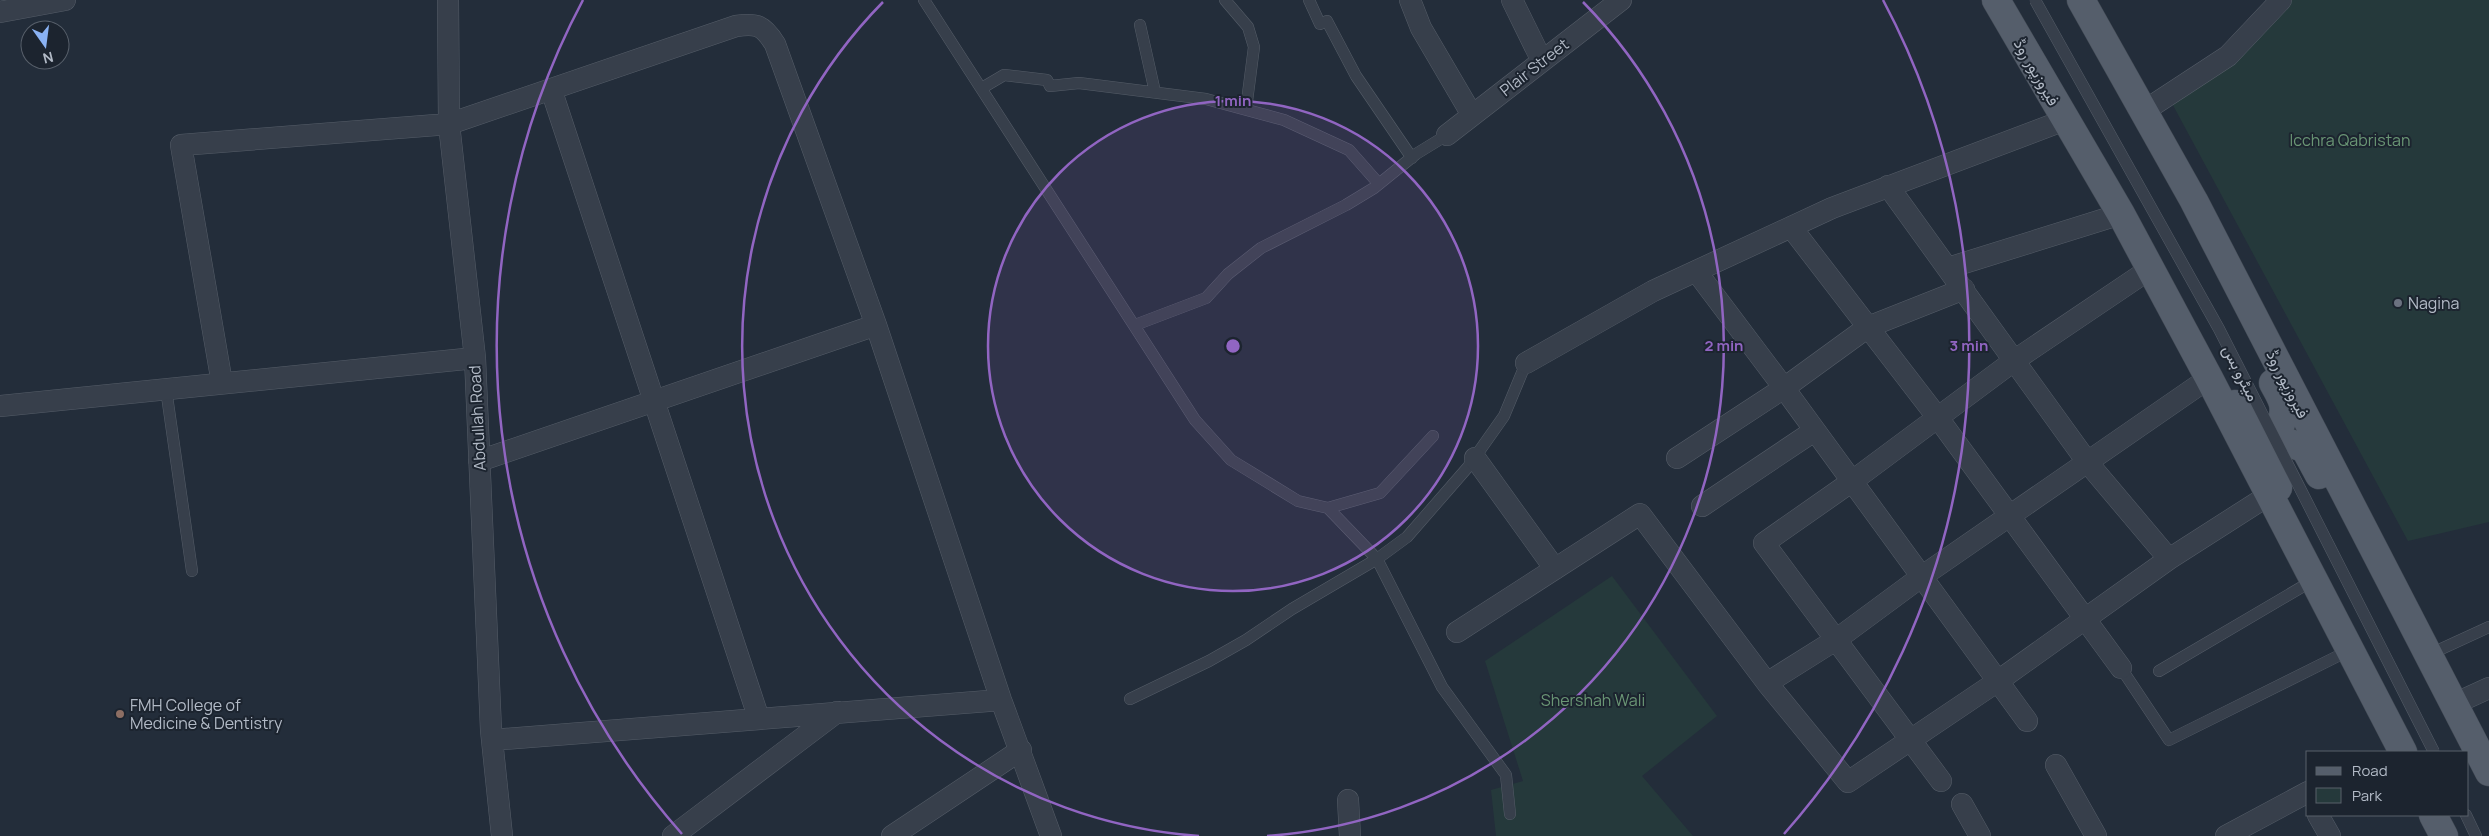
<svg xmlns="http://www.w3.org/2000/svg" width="2489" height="836" font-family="Manrope,Vazirmatn,sans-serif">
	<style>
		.green { fill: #25393b }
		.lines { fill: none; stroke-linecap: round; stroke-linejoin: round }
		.lane-casing { stroke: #555d68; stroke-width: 12 }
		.street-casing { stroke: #555d68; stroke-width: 22 }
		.primary-casing { stroke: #404853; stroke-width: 29 }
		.lane { stroke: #373f4b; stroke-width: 11 }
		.street { stroke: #373f4b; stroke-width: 21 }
		.primary { stroke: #555e6b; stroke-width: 28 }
		.lane-bridge-casing { stroke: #555d68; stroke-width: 12; stroke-linecap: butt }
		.lane-bridge { stroke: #373f4b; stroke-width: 11 }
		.ring { fill: none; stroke: #9165c2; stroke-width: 2.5 }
		.worship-dot { fill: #6b7280; stroke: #1c242f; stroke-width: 2 }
		.education-dot { fill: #8d6e63; stroke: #1c242f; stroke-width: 2 }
		.labels { text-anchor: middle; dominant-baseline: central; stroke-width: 4; stroke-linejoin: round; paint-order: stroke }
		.street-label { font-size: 16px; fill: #b2bac6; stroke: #1c242f }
		.park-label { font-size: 16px; fill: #6a9675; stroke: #1c242f }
		.poi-label { font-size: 16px; fill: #b2bac6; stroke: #1c242f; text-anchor: start }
		.centre { fill: #9165c2; stroke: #1c242f; stroke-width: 2.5 }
		.ring-label { font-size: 15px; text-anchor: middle; font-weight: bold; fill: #9165c2; stroke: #1c242f; stroke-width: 4; stroke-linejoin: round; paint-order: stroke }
	</style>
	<rect width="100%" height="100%" fill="#232d3a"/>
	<!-- green -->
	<path class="green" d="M2281,0H2489V522L2408,541L2168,96Z
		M1612,576L1717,716L1642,776L1693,836H1496L1491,790L1523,781L1485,661Z"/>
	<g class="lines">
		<!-- lane casing -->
		<g class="lane-casing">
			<path id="lane" d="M924,0L1195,420L1231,460L1298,501L1328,508L1377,559L1442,687L1506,775L1510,814
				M1225,0L1248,27L1254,47L1246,109
				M1309,0L1320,24L1327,21L1356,76L1412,158
				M1140,25L1155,92
				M982,88L1004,75L1047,80L1050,86L1079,83L1206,99L1284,120L1349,150L1379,184
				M1135,325L1206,298L1228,274L1261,248L1346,205L1374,188L1416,154L1447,135
				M166,389L192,571
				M1328,508L1380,493L1433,436
				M2428,655L2489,627
				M2121,668L2169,740L2348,651
				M2159,671L2312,581
				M1130,699L1209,661L1246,640L1292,609L1377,559L1407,537L1468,467L1504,416L1526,363
				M2466,815L2476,836"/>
		</g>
		<!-- street casing -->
		<g class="street-casing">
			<path id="street" d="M448,0L449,124L475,358L491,730L502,836
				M1410,0L1421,28L1472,115
				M1512,0L1542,61
				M0,12L65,0
				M551,89L759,719
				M2144,111L2228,56L2281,0
				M1447,135L1621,0
				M1888,186L2088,463L2169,559
				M1791,227L1938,418L2121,668
				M1948,268L2121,214
				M1696,271L1784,388L2027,721
				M1526,363L1653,291L1832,208L2065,120
				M222,383L181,145L449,124L736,26C757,23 763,25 775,44L876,325L1001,700L1051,836
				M0,406L475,358
				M1475,458L1555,569
				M1677,458L1784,388L1868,327L1964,289
				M479,461L876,325
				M1702,506L1814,431
				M1457,632L1640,514L1767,683L1848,782L1998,681L2169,559L2269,495
				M1767,683L1837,639L1921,577L2209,378
				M2454,704L2489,688
				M492,740L1001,700
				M2056,765L2096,836
				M1941,781L1764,543L1851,482L2015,360L2150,269
				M1348,800L1350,836
				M1962,804L1980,836
				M2318,815L2330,836
				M673,836L837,712
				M892,836L1021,750
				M2226,836L2308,792"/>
		</g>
		<!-- primary casing -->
		<g class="primary-casing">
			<path id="primary" d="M1996,0L2121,214L2209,378L2403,752
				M2081,0L2194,201L2489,772
				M2235,404L2250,427L2261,434L2281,424C2287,406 2282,399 2273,383
				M2278,488L2268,467L2270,452L2290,443L2305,449L2319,475
				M2433,815L2444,836"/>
		</g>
		<!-- lane -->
		<use href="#lane" class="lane"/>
		<!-- street -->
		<use href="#street" class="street"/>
		<!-- primary -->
		<use href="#primary" class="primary"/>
		<!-- lane-bridge casing -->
		<g class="lane-bridge-casing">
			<path id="lane-bridge" d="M2035,0L2219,329L2434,752"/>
		</g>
		<!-- lane-bridge -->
		<use href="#lane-bridge" class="lane-bridge"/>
	</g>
	<!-- distance rings -->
	<circle cx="1233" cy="346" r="245" fill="#9165c2" fill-opacity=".12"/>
	<g class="ring">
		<circle cx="1233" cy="346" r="245"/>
		<path d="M1199 836A491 491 0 0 1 883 2M1583 2A491 491 0 0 1 1267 836"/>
		<path d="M682 834A736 736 0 0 1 583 0M1883 0A736 736 0 0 1 1784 834"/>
	</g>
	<!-- markers -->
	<circle class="worship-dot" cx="2398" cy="303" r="5"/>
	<circle class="education-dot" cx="120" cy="714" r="5"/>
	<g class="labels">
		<!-- street labels -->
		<g class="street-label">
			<text transform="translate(1534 67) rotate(-38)">Plair Street</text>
			<text transform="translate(2037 72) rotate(60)">فیروزپور روڈ</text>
			<text transform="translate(2241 373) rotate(63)">میٹرو بس</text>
			<text transform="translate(2288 384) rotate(63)">فیروزپور روڈ</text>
			<text transform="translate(477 418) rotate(-93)">Abdullah Road</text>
		</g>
		<!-- park labels -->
		<g class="park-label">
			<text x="2350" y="140">Icchra Qabristan</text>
			<text x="1593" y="700">Shershah Wali</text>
		</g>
		<!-- poi labels -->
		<g class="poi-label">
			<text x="2408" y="303">Nagina</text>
			<text x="130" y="705">FMH College of<tspan x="130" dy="18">Medicine &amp; Dentistry</tspan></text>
		</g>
	</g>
	<circle cx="1233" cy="346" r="8" class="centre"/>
	<g class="ring-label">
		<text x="1233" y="106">1 min</text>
		<text x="1724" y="351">2 min</text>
		<text x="1969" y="351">3 min</text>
	</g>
	<!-- legend -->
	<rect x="2306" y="751" width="162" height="65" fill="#1c242f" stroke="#58606b"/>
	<rect x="2316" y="767" width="25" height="8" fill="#555e6b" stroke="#58606b"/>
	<text x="2352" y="776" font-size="15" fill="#b2bac6">Road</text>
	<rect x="2316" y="788" width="25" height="15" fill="#25393b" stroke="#58606b"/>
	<text x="2352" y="801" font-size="15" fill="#b2bac6">Park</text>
	<!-- north arrow -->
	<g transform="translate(45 45) rotate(166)"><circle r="24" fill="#1c242f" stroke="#58606b"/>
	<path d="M0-4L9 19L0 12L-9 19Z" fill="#8ab2f3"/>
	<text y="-8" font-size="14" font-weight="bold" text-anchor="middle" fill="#b2bac6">N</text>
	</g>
</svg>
